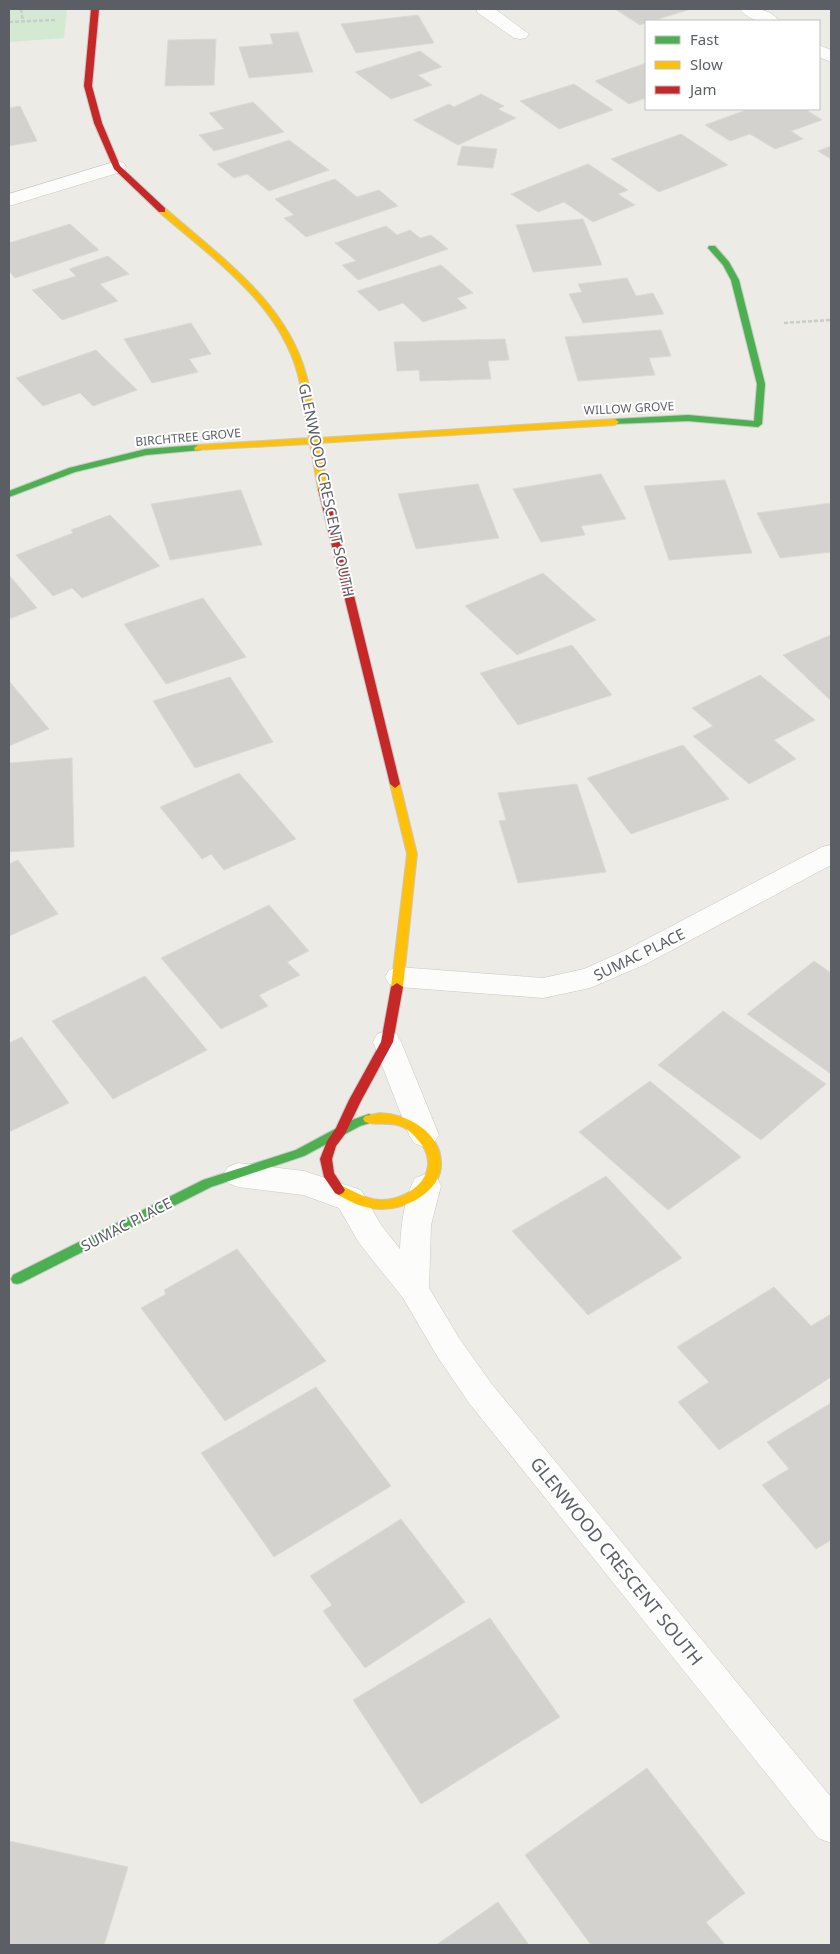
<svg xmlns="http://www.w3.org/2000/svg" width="840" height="1954" font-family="'Noto Sans',sans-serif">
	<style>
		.green { fill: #d3e9d2 }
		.building { fill: #d3d2cf; stroke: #dcdad5 }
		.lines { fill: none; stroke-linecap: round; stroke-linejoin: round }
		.lane-casing { stroke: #c8c8c7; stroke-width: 1 }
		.street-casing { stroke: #c8c8c7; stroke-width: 1 }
		.fast-casing { stroke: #c8c9c8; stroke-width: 2 }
		.slow-casing { stroke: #c8c9c8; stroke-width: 2 }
		.jam-casing { stroke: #c8c9c8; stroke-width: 2 }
		.path { stroke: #c8cdcb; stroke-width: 2.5; stroke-dasharray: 4 2; stroke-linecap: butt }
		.lane { fill: #fcfcfb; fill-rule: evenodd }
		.street { fill: #fcfcfb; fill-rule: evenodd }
		.fast { fill: #4caf50; fill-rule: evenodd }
		.slow { fill: #ffc107; fill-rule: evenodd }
		.jam { fill: #c62828; fill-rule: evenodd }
		.labels { text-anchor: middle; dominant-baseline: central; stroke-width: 4; stroke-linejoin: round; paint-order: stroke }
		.far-street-label { font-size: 12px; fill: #5b5f65; stroke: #fff }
		.street-label { font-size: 15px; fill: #5b5f65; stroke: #fff }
		.near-street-label { font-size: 18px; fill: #5b5f65; stroke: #fff }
	</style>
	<rect width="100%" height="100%" fill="#ecebe6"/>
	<!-- green -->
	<path class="green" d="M9,9H67L64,38L9,42Z"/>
	<!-- building -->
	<path class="building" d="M615,9H691L652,21H646V23L640,25Z
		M418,15L434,43L356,53L341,24Z
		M298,32L313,72L249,78L239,47L273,44L270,34Z
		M216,39L214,85L165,86L168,40Z
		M420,51L442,67L418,75L432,85L391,99L355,72Z
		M646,63V98L629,104L595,81Z
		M574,84L613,110L559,129L520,101Z
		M481,94L504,106L498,109L516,118L458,145L413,120L449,104L454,107Z
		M253,102L284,132L214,151L199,135L224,129L209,113Z
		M20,106L37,141L9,146V108Z
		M749,109H805L822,120L791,131L803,139L775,149L750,134L730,141L705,125Z
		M681,134L728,165L659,192L611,159Z
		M289,140L329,170L269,191L247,174L234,178L217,164Z
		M462,146L497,149L493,168L457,165Z
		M831,146V159L818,151Z
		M588,164L628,190L618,194L635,205L593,222L564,202L538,212L511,194Z
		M335,179L357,197L379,190L398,206L306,237L284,218L294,215L275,199Z
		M583,219L602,265L533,272L516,225Z
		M70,224L99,250L15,278L9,271V243Z
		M386,226L397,235L410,230L420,238L431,235L448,249L358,280L342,265L356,261L335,243Z
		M108,256L129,274L100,284L118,301L62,320L32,290L76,276L69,269Z
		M441,265L473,293L457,298L467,308L423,322L403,303L379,311L357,291Z
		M627,278L636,296L653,293L664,314L583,323L569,294L582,292L578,284Z
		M191,323L211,354L189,359L198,372L152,383L124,339Z
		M661,330L671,356L649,358L655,375L578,381L565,337Z
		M505,339L509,360L488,361L491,379L420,381L419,370L397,371L394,342Z
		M96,350L137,390L93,406L80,393L43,406L16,378Z
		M601,474L626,519L581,526L585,535L541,542L513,489Z
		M725,480L752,553L669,560L644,486Z
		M478,484L499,538L416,549L398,494Z
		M241,490L262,545L170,560L151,504Z
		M831,503V552L780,558L757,513Z
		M110,515L160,566L82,598L72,588L53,596L16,555L73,533L71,530Z
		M543,573L596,620L517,655L465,606Z
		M9,575L37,608L9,619Z
		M203,598L246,657L166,684L124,624Z
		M831,635V701L783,655Z
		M572,645L612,695L518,725L480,673Z
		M760,675L815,720L774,740L796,759L749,784L693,736L713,726L692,708Z
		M230,677L273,742L195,768L153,701Z
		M9,681L49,729L9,746Z
		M683,745L729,799L631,834L587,778Z
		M72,758L74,847L9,852V763Z
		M239,773L296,839L224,870L211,854L202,859L160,807Z
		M577,784L606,872L518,883L499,821L506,820L498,793Z
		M18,860L58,914L9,936V864Z
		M269,905L309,951L287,962L300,975L259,995L268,1006L221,1029L161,958Z
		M814,961L831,973V1074L747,1014Z
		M145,976L207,1050L113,1099L52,1021Z
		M723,1011L826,1084L761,1140L658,1065Z
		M22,1037L69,1103L9,1132V1043Z
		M650,1081L741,1157L668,1210L579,1132Z
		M606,1176L682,1258L588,1315L512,1231Z
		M237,1249L326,1361L225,1421L141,1308L166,1294L164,1290Z
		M774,1287L811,1326L831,1314V1377L719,1450L678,1402L709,1382L677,1347Z
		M316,1387L391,1486L274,1557L201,1453Z
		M831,1403V1540L816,1549L762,1485L789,1469L767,1442Z
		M401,1519L465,1602L365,1668L323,1611L332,1605L310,1576Z
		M490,1618L560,1717L421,1804L353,1700Z
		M647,1768L745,1893L706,1922L725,1945H591L525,1855Z
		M9,1841L128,1867L104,1945H9Z
		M498,1902L529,1945H436Z"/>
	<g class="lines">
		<!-- lane casing -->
		<g class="lane-casing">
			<path id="lane" d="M740,9C754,8 770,8 779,21C765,22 749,22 740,9Z
				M819,45L831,50V62L819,57Z"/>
		</g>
		<!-- street casing -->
		<g class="street-casing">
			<path id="street" d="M476,9H495L529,34L526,38L520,39L514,38L478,13Z
				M117,161L124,163L126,167L124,171L9,206V194Z
				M831,845V865L646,964L590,988L543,998L399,987L389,984L385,977L389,970L399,967L543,978L584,969L626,950L822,847Z
				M387,1031L397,1034L401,1042L439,1135L434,1143L424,1147L414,1143L409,1135L373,1042L377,1034Z
				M238,1163L304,1171L361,1190L381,1225L400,1249C401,1225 404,1199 415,1178L426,1174L437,1178L441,1186L431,1225L429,1288L459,1338L491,1383L831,1797V1843L818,1838L469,1403L437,1356L403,1298L359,1243L339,1208L303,1195L238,1187L228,1183L223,1175L228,1167Z"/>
		</g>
		<!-- fast casing -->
		<g class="fast-casing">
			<path id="fast" d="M709,246H715L729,262L739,280L765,384L762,424L758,427L688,421L612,424V420L615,419L688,415L754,421L757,384L731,280L723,265L708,248Z
				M198,445L202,448L201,450L146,455L75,472L9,497V491L69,468L146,449Z
				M369,1114L373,1116L375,1119L373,1122L360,1126L304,1156L211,1187L21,1283L17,1284L13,1283L11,1279L13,1275L203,1180L296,1150L352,1120Z"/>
		</g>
		<!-- slow casing -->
		<g class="slow-casing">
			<path id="slow" d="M159,208H165C219,256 286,301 306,374C312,395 314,417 318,438L615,419L619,422L615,425L319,443L328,489L323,492L318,489L310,444L195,450L194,448L198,445L309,438C306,417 303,395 298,375C279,303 212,258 159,212Z
				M395,780L400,784L417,854L403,987L397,991L391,987L407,854L390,784Z
				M380,1113C407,1114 439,1131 441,1161C444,1190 406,1210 381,1209C364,1209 350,1202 335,1193L333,1190L335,1187L339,1185C354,1190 365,1200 382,1200C415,1199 445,1168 417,1139C413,1134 409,1130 403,1127C390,1121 377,1126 365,1122L363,1119L365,1116Z"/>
		</g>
		<!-- jam casing -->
		<g class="jam-casing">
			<path id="jam" d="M91,9H99L92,86L102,123L120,166L165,208V212H159L114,169L94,123L84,86Z
				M323,486L328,489L400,784L395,788L390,784L318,489Z
				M397,983L403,987L393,1042L361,1101L345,1134L336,1146L332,1159L334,1173L345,1190L343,1193L339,1195L335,1193L324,1177L320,1159L327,1141L336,1128L349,1100L381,1042L391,987Z"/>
		</g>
		<!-- path -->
		<path class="path" d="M21,9L23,22
			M9,22L55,20
			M784,323L831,320"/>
		<!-- lane -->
		<use href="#lane" class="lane"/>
		<!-- street -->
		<use href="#street" class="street"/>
		<!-- fast -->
		<use href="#fast" class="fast"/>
		<!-- slow -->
		<use href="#slow" class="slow"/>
		<!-- jam -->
		<use href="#jam" class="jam"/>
	</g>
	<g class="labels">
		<!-- far-street labels -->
		<g class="far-street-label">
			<text transform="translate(629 408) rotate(-3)">WILLOW GROVE</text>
			<text transform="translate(188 437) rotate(-5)">BIRCHTREE GROVE</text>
		</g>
		<!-- street labels -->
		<g class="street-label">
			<text transform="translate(327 490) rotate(78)">GLENWOOD CRESCENT SOUTH</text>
			<text transform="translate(639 954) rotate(-26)">SUMAC PLACE</text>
			<text transform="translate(126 1224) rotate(-27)">SUMAC PLACE</text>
		</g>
		<!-- near-street labels -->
		<g class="near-street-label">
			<text transform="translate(617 1561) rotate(51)">GLENWOOD CRESCENT SOUTH</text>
		</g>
	</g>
	<!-- border -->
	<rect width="840" height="1954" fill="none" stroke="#5b5f65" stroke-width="20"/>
	<!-- legend -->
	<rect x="645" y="20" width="175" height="90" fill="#ffffff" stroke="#bdbfc1"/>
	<rect x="655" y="36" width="25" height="8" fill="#4caf50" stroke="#bdbfc1"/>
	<text x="690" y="45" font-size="15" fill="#5b5f65">Fast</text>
	<rect x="655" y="61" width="25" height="8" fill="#ffc107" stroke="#bdbfc1"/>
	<text x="690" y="70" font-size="15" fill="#5b5f65">Slow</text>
	<rect x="655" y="86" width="25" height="8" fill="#c62828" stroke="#bdbfc1"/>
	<text x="690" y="95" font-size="15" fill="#5b5f65">Jam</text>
</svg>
